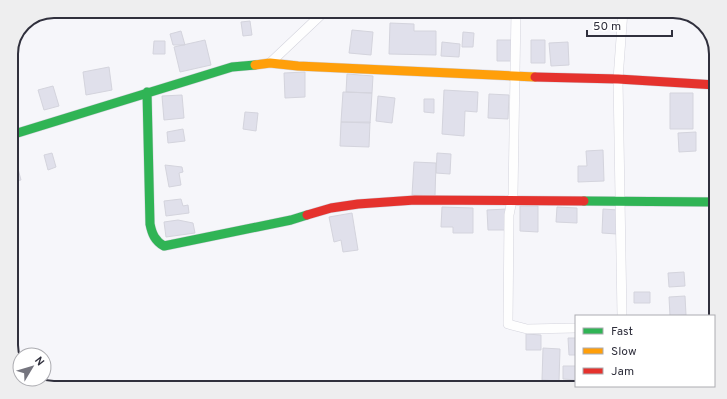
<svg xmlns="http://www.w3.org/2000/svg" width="727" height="399" font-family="Overpass,sans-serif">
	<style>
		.building { fill: #e0e0eb; stroke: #d4d4dd }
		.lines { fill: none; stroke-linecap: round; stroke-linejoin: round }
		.street-casing { stroke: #d4d4dd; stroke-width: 10 }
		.fast-casing { stroke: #d4d4dd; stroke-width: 10 }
		.slow-casing { stroke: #d4d4dd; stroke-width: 10 }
		.jam-casing { stroke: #d4d4dd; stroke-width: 10 }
		.street { stroke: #fefefe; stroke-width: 9 }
		.fast { stroke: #30b455; stroke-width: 9 }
		.slow { stroke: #ff9f0a; stroke-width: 9 }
		.jam { stroke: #e5322d; stroke-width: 9 }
		.rim { fill: none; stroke: #30303d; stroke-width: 2 }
	</style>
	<rect width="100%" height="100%" fill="#f6f6fa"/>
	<!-- building -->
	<path class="building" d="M240,11H264L265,15L241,18Z
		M250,21L252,35L243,36L241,22Z
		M390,23L414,24V31H436V55L389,54Z
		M352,30L373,32L371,55L349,53Z
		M181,31L185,45H173L170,34Z
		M463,32L474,33L473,47H462Z
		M205,40L211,65L180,72L174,47Z
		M497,40H513V61H497Z
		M531,40H545V63H531Z
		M154,41H165V54H153Z
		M442,42L460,44L459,57L441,56Z
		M568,42L569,65L551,66L549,43Z
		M109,67L112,90L86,95L83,72Z
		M305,72V97L285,98L284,73Z
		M347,74L373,76L372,93L346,92Z
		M53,86L59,106L44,110L38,90Z
		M444,90L478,92L477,112L465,111L464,136L442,134Z
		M343,92L372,93L370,123L341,122Z
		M670,93H693V129H670Z
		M489,94L509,95L508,119L488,118Z
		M182,95L184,118L164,120L162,96Z
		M378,96L395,98L392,123L376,121Z
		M424,99H434V113L424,112Z
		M245,112L258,113L256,131L243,129Z
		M341,122H370L369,147L340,146Z
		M183,129L185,141L168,143L167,132Z
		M696,132V151L679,152L678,133Z
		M603,150L604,181L578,182V166H587L586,151Z
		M52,153L56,167L48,170L44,155Z
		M437,153L451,154L450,174L436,173Z
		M14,154L21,180L11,182V155Z
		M414,162L436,163L435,196L412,195Z
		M165,165L182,167L183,172L179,173L181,185L169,187Z
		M181,199L183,206L188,205L189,213L166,216L164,201Z
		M520,206H538V232L520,231Z
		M442,207L473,208V233H453V227H441Z
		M557,207L577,208V223L556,222Z
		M507,209V230H488L487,210Z
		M603,209L618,210L617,234L602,233Z
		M352,213L358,250L343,252L341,240L334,242L329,217Z
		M178,220L193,223L195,233L166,237L164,222Z
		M684,272L685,286L669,287L668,273Z
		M634,292H650V303H634Z
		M685,296L686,315L670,316L669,297Z
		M526,334L541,335V350H526Z
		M568,338H576V355H569Z
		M543,348L560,349L559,381L542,380Z
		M563,366H576V380L563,379Z"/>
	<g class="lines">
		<!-- street casing -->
		<g class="street-casing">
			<path id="street" d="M516,11L513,195L509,215L508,324L527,329L576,328
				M270,63L325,11
				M622,316L618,79L623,11
				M714,327H716
				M623,386V388"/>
		</g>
		<!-- fast casing -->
		<g class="fast-casing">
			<path id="fast" d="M147,92L150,224C152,234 155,241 164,246L291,220L307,215
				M11,135L232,67L255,65
				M584,201L716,202"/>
		</g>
		<!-- slow casing -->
		<g class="slow-casing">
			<path id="slow" d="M255,65L270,63L298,66L535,77"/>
		</g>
		<!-- jam casing -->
		<g class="jam-casing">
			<path id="jam" d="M535,77L618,79L716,85
				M307,215L331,208L358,204L415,200L584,201"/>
		</g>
		<!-- street -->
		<use href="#street" class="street"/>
		<!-- fast -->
		<use href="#fast" class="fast"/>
		<!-- slow -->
		<use href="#slow" class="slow"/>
		<!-- jam -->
		<use href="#jam" class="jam"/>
	</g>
	<!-- crop -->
	<path d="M0 0H727V399H0ZM54 18H673A36 36 0 0 1 709 54V345A36 36 0 0 1 673 381H54A36 36 0 0 1 18 345V54A36 36 0 0 1 54 18Z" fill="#eeeeef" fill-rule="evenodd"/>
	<path class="rim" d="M54 18H673A36 36 0 0 1 709 54V345A36 36 0 0 1 673 381H54A36 36 0 0 1 18 345V54A36 36 0 0 1 54 18Z"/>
	<!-- legend -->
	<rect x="575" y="315" width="140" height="72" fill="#ffffff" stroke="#acacb1"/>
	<rect x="583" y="328" width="20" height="6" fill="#30b455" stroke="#acacb1"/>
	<text x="611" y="335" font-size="12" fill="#30303d">Fast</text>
	<rect x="583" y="348" width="20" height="6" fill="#ff9f0a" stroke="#acacb1"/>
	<text x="611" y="355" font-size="12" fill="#30303d">Slow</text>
	<rect x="583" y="368" width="20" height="6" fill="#e5322d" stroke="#acacb1"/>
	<text x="611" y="375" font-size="12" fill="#30303d">Jam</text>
	<!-- north arrow -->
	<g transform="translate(32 367) rotate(52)"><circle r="19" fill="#ffffff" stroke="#acacb1"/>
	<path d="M0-3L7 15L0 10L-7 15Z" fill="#75757f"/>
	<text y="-6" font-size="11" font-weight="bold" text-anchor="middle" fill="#30303d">N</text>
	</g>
	<!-- scale -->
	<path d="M587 30v6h85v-6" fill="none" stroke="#30303d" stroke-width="2"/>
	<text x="593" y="30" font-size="12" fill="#30303d" stroke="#ffffff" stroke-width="3" paint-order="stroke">50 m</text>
</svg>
